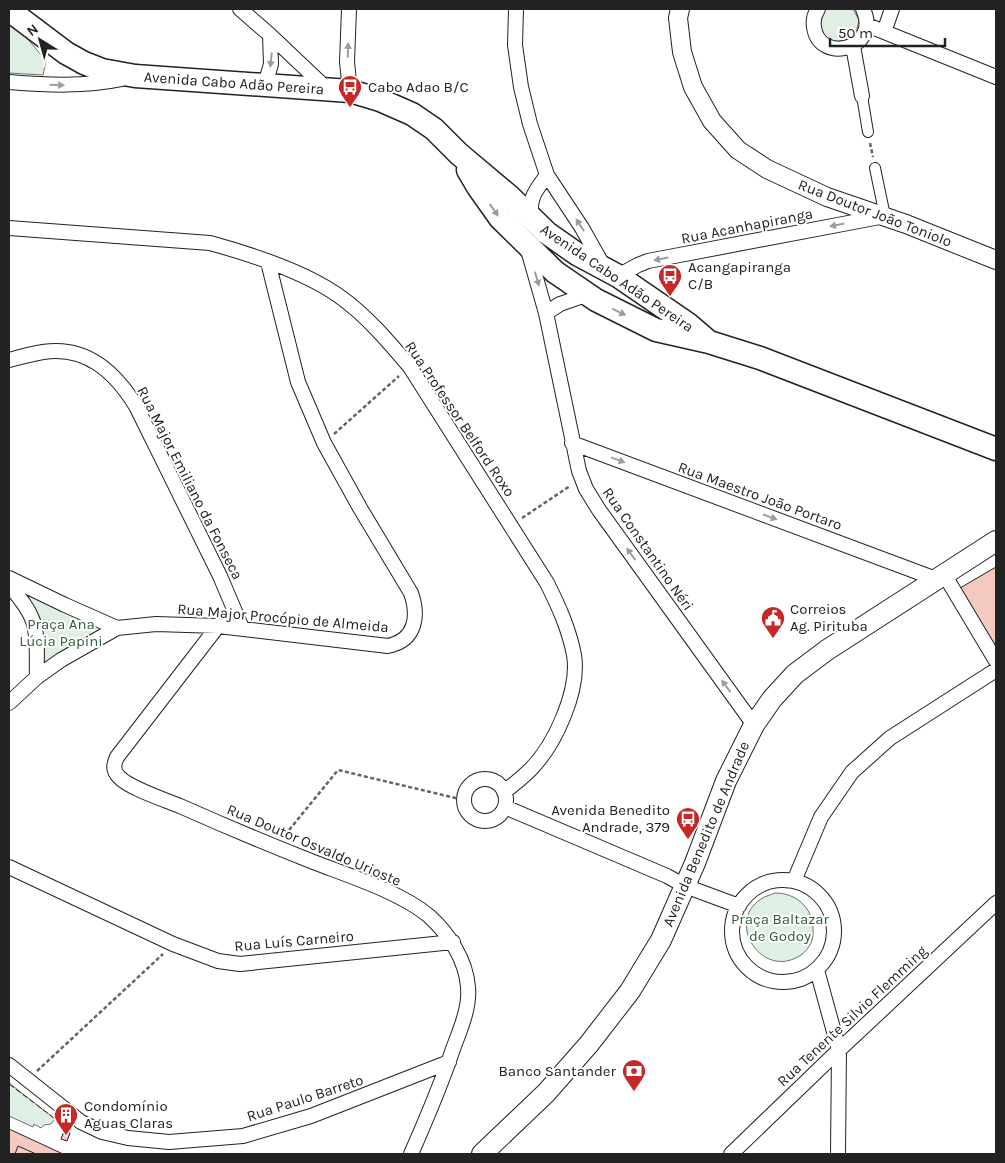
<svg xmlns="http://www.w3.org/2000/svg" width="1005" height="1163" font-family="Karla,sans-serif">
	<style>
		.green { fill: #e0efe3; stroke: #6f6f6f }
		.building { fill: #f3c9c0; stroke: #222 }
		.lines { fill: none; stroke-linecap: round; stroke-linejoin: round }
		.pedestrian-casing { stroke: #222; stroke-width: 12 }
		.minor-casing { stroke: #222; stroke-width: 16 }
		.tertiary-casing { stroke: #222; stroke-width: 20 }
		.secondary-casing { stroke: #222; stroke-width: 22 }
		.primary-casing { stroke: #222; stroke-width: 25 }
		.path { stroke: #646464; stroke-width: 2.5; stroke-dasharray: 4 2.5; stroke-linecap: butt }
		.pedestrian { stroke: #fff; stroke-width: 10 }
		.minor { stroke: #fff; stroke-width: 14 }
		.tertiary { stroke: #fff; stroke-width: 18 }
		.secondary { stroke: #fff; stroke-width: 20 }
		.primary { stroke: #fff; stroke-width: 22 }
		.fence { stroke: #222; stroke-width: 1; stroke-dasharray: 6 2.5; stroke-linecap: butt }
		.wall { stroke: #222; stroke-width: 2.5 }
		.oneway { fill: #9c9c9c }
		.labels { text-anchor: middle; dominant-baseline: central; stroke-width: 4; stroke-linejoin: round; paint-order: stroke }
		.street-label { font-size: 15px; fill: #222; stroke: #fff }
		.poi-label { font-size: 15px; fill: #222; stroke: #fff; text-anchor: start }
		.park-label { font-size: 15px; fill: #2f5e38; stroke: #fff }
	</style>
	<rect width="100%" height="100%" fill="#fff"/>
	<!-- green -->
	<path class="green" d="M825,9H853L859,20L856,33C835,55 807,28 825,9Z
		M9,18L13,21L46,61L43,75L9,73Z
		M18,590L102,629L88,639L43,663Z
		M775,893C796,893 812,907 813,928C814,940 810,948 801,955C762,981 725,922 761,899C765,896 771,895 775,893Z
		M9,1083L55,1119L51,1124L44,1125L41,1128L34,1124L33,1127L9,1116Z"/>
	<!-- building -->
	<path class="building" d="M996,567V647L960,588Z
		M9,1129L63,1154H9Z
		M64,1131L70,1133L67,1141L61,1139Z
		M18,1146L36,1154H15Z"/>
	<g class="lines">
		<!-- pedestrian casing -->
		<g class="pedestrian-casing">
			<path id="pedestrian" d="M862,96L868,132
				M875,168L885,216"/>
		</g>
		<!-- minor casing -->
		<g class="minor-casing">
			<path id="minor" d="M240,9L270,35L327,89
				M349,9L347,62L350,91
				M516,9L515,45L521,87L530,124L547,175L582,228L604,267
				M818,9C814,15 813,21 814,27C819,65 882,49 863,9
				M867,25L996,77
				M884,32L892,9
				M853,46L862,96
				M9,82C47,85 84,87 122,79
				M265,85L271,64L270,35
				M531,218C529,198 535,191 547,175
				M9,228L210,243C250,254 305,272 339,296C366,315 388,341 410,367L547,583C559,607 569,629 574,655C580,690 555,745 530,770C522,778 513,785 504,792
				M528,250L546,313L579,471L586,489L599,510L754,725
				M618,276L638,265L648,261L885,216
				M546,313L560,304L586,295
				M9,360C20,357 31,354 43,352C86,345 115,372 136,406L220,576L242,628
				M572,443L936,579
				M944,574L996,661
				M9,578L65,605L117,628
				M9,585C18,596 28,607 33,621C39,639 36,659 37,677
				M218,626L117,757C114,764 112,770 119,777C129,788 165,800 180,806C225,826 270,845 316,863C350,876 402,893 429,916C449,934 466,960 468,987C470,1008 460,1030 453,1049C441,1085 426,1120 411,1154
				M9,703L37,677L61,660L117,628L156,624L218,626L388,646C416,640 419,616 411,593L360,508L324,443L298,382L268,262
				M464 800a21 21 0 1 1 42 0a21 21 0 1 1-42 0Z
				M505,807L667,876L685,886L739,906
				M9,867L173,944L218,961L240,964L453,942
				M732 931a51 51 0 1 1 102 0a51 51 0 1 1-102 0Z
				M794,881L821,817L852,772L890,738L996,670
				M817,970L839,1050L838,1154
				M9,1065L81,1122L102,1132L128,1138L169,1142L243,1136L311,1116L449,1062
				M731,1154L839,1050L996,903"/>
		</g>
		<!-- tertiary casing -->
		<g class="tertiary-casing">
			<path id="tertiary" d="M680,9L678,18L682,52L693,87L712,121L738,150L767,169L827,197L906,224L996,260"/>
		</g>
		<!-- secondary casing -->
		<g class="secondary-casing">
			<path id="secondary" d="M482,1154L546,1093L589,1044L630,991L661,940L695,863L726,781L754,725L772,699L795,674L827,650L996,541"/>
		</g>
		<!-- primary casing -->
		<g class="primary-casing">
			<path id="primary" d="M9,10L66,53L84,63L102,70L135,76L350,91L380,100L412,114L434,129L459,154L509,196L547,233L577,254L618,276L688,324L709,342
				M468,170L478,187L500,218L555,272L596,300L656,330L709,342L760,358L996,449"/>
		</g>
		<!-- path -->
		<path class="path" d="M870,143L873,157
			M334,434L399,376
			M522,518L570,486
			M285,835L338,770L464,800
			M37,1071L163,954"/>
		<!-- pedestrian -->
		<use href="#pedestrian" class="pedestrian"/>
		<!-- minor -->
		<use href="#minor" class="minor"/>
		<!-- tertiary -->
		<use href="#tertiary" class="tertiary"/>
		<!-- secondary -->
		<use href="#secondary" class="secondary"/>
		<!-- primary -->
		<use href="#primary" class="primary"/>
		<!-- fence -->
		<path class="fence" d="M9,1084L70,1130"/>
		<!-- wall -->
		<path class="wall" d="M9,1083V1084"/>
	</g>
	<!-- one-way arrows -->
	<defs><path id="oneway-solid" d="M-6-.8H1V-3.2L6.5 0L1 3.2V.8H-6Z" transform="scale(1.25)"/></defs>
	<g class="oneway">
		<use href="#oneway-solid" transform="translate(348 50) rotate(-88)"/>
		<use href="#oneway-solid" transform="translate(271 60) rotate(96)"/>
		<use href="#oneway-solid" transform="translate(57 85) rotate(1)"/>
		<use href="#oneway-solid" transform="translate(494 210) rotate(55)"/>
		<use href="#oneway-solid" transform="translate(580 225) rotate(-123)"/>
		<use href="#oneway-solid" transform="translate(837 225) rotate(169)"/>
		<use href="#oneway-solid" transform="translate(661 259) rotate(169)"/>
		<use href="#oneway-solid" transform="translate(537 279) rotate(74)"/>
		<use href="#oneway-solid" transform="translate(619 312) rotate(26)"/>
		<use href="#oneway-solid" transform="translate(618 460) rotate(20)"/>
		<use href="#oneway-solid" transform="translate(770 517) rotate(20)"/>
		<use href="#oneway-solid" transform="translate(631 554) rotate(-126)"/>
		<use href="#oneway-solid" transform="translate(726 686) rotate(-126)"/>
	</g>
	<!-- icons -->
	<defs>
		<g id="bus-pin" transform="scale(1.25)"><path d="M0 17L-7.5 6A9.5 9.5 0 1 1 7.5 6Z" fill="#c62828" stroke="#fff"/><path d="M-5-6H5V4H4V6H2V4H-2V6H-4V4H-5ZM-3.5-4V0h7V-4ZM-3.5 1.2v1.5H-2V1.2ZM2 1.2v1.5H3.5V1.2Z" fill="#fff"/></g>
		<g id="civic-pin" transform="scale(1.25)"><path d="M0 17L-7.5 6A9.5 9.5 0 1 1 7.5 6Z" fill="#c62828" stroke="#fff"/><path d="M-.6-6.5H3V-4.5H.6V-3L4-1V1h2V6H-6V1h2V-1L-.6-3ZM-1.2 2.5V6h2.4V2.5Z" fill="#fff"/></g>
		<g id="bank-pin" transform="scale(1.25)"><path d="M0 17L-7.5 6A9.5 9.5 0 1 1 7.5 6Z" fill="#c62828" stroke="#fff"/><path d="M-6-4H6V4H-6ZM0-2.3a2.3 2.3 0 1 0 0 4.6a2.3 2.3 0 1 0 0-4.6Z" fill="#fff"/></g>
		<g id="building-pin" transform="scale(1.25)"><path d="M0 17L-7.5 6A9.5 9.5 0 1 1 7.5 6Z" fill="#c62828" stroke="#fff"/><path d="M-4-6H4V6H1V3H-1V6H-4ZM-2.5-4.3h1.7v1.8h-1.7ZM.8-4.3h1.7v1.8H.8ZM-2.5-1h1.7V.8h-1.7ZM.8-1h1.7V.8H.8Z" fill="#fff"/></g>
	</defs>
	<g fill-rule="evenodd">
		<use href="#bus-pin" x="350" y="87"/>
		<use href="#bus-pin" x="670" y="276"/>
		<use href="#civic-pin" x="773" y="618"/>
		<use href="#bus-pin" x="688" y="819"/>
		<use href="#bank-pin" x="634" y="1071"/>
		<use href="#building-pin" x="66" y="1115"/>
	</g>
	<g class="labels">
		<!-- street labels -->
		<g class="street-label">
			<text transform="translate(234 83) rotate(4)">Avenida Cabo Adão Pereira</text>
			<text transform="translate(875 213) rotate(21)">Rua Doutor João Toniolo</text>
			<text transform="translate(747 226) rotate(-11)">Rua Acanhapiranga</text>
			<text transform="translate(617 278) rotate(34)">Avenida Cabo Adão Pereira</text>
			<text transform="translate(460 419) rotate(56)">Rua Professor Belford Roxo</text>
			<text transform="translate(190 483) rotate(63)">Rua Major Emiliano da Fonseca</text>
			<text transform="translate(760 496) rotate(20)">Rua Maestro João Portaro</text>
			<text transform="translate(648 549) rotate(55)">Rua Constantino Néri</text>
			<text transform="translate(283 618) rotate(5)">Rua Major Procópio de Almeida</text>
			<text transform="translate(706 834) rotate(-67)">Avenida Benedito de Andrade</text>
			<text transform="translate(314 845) rotate(23)">Rua Doutor Osvaldo Urioste</text>
			<text transform="translate(294 941) rotate(-5)">Rua Luís Carneiro</text>
			<text transform="translate(852 1016) rotate(-43)">Rua Tenente Silvio Flemming</text>
			<text transform="translate(305 1098) rotate(-18)">Rua Paulo Barreto</text>
		</g>
		<!-- poi labels -->
		<g class="poi-label">
			<text x="368" y="87">Cabo Adao B/C</text>
			<text x="688" y="267">Acangapiranga<tspan x="688" dy="17">C/B</tspan></text>
			<text x="790" y="609">Correios<tspan x="790" dy="17">Ag. Pirituba</tspan></text>
			<text x="670" y="810" text-anchor="end">Avenida Benedito<tspan x="670" dy="17">Andrade, 379</tspan></text>
			<text x="616" y="1071" text-anchor="end">Banco Santander</text>
			<text x="84" y="1106">Condomínio<tspan x="84" dy="17">Aguas Claras</tspan></text>
		</g>
		<!-- park labels -->
		<g class="park-label">
			<text x="61" y="624">Praça Ana<tspan x="61" dy="17">Lúcia Papini</tspan></text>
			<text x="780" y="919">Praça Baltazar<tspan x="780" dy="17">de Godoy</tspan></text>
		</g>
	</g>
	<!-- border -->
	<rect width="1005" height="1163" fill="none" stroke="#222222" stroke-width="20"/>
	<!-- north arrow -->
	<g transform="translate(40 40) rotate(323)" stroke="#ffffff" stroke-width="4" paint-order="stroke">
	<path d="M0-4L9 19L0 12L-9 19Z" fill="#222222"/>
	<text y="-8" font-size="14" font-weight="bold" text-anchor="middle" fill="#222222">N</text>
	</g>
	<!-- scale -->
	<path d="M830 38v8h115v-8" fill="none" stroke="#222222" stroke-width="2.5"/>
	<text x="838" y="38" font-size="15" fill="#222222" stroke="#ffffff" stroke-width="4" paint-order="stroke">50 m</text>
</svg>
